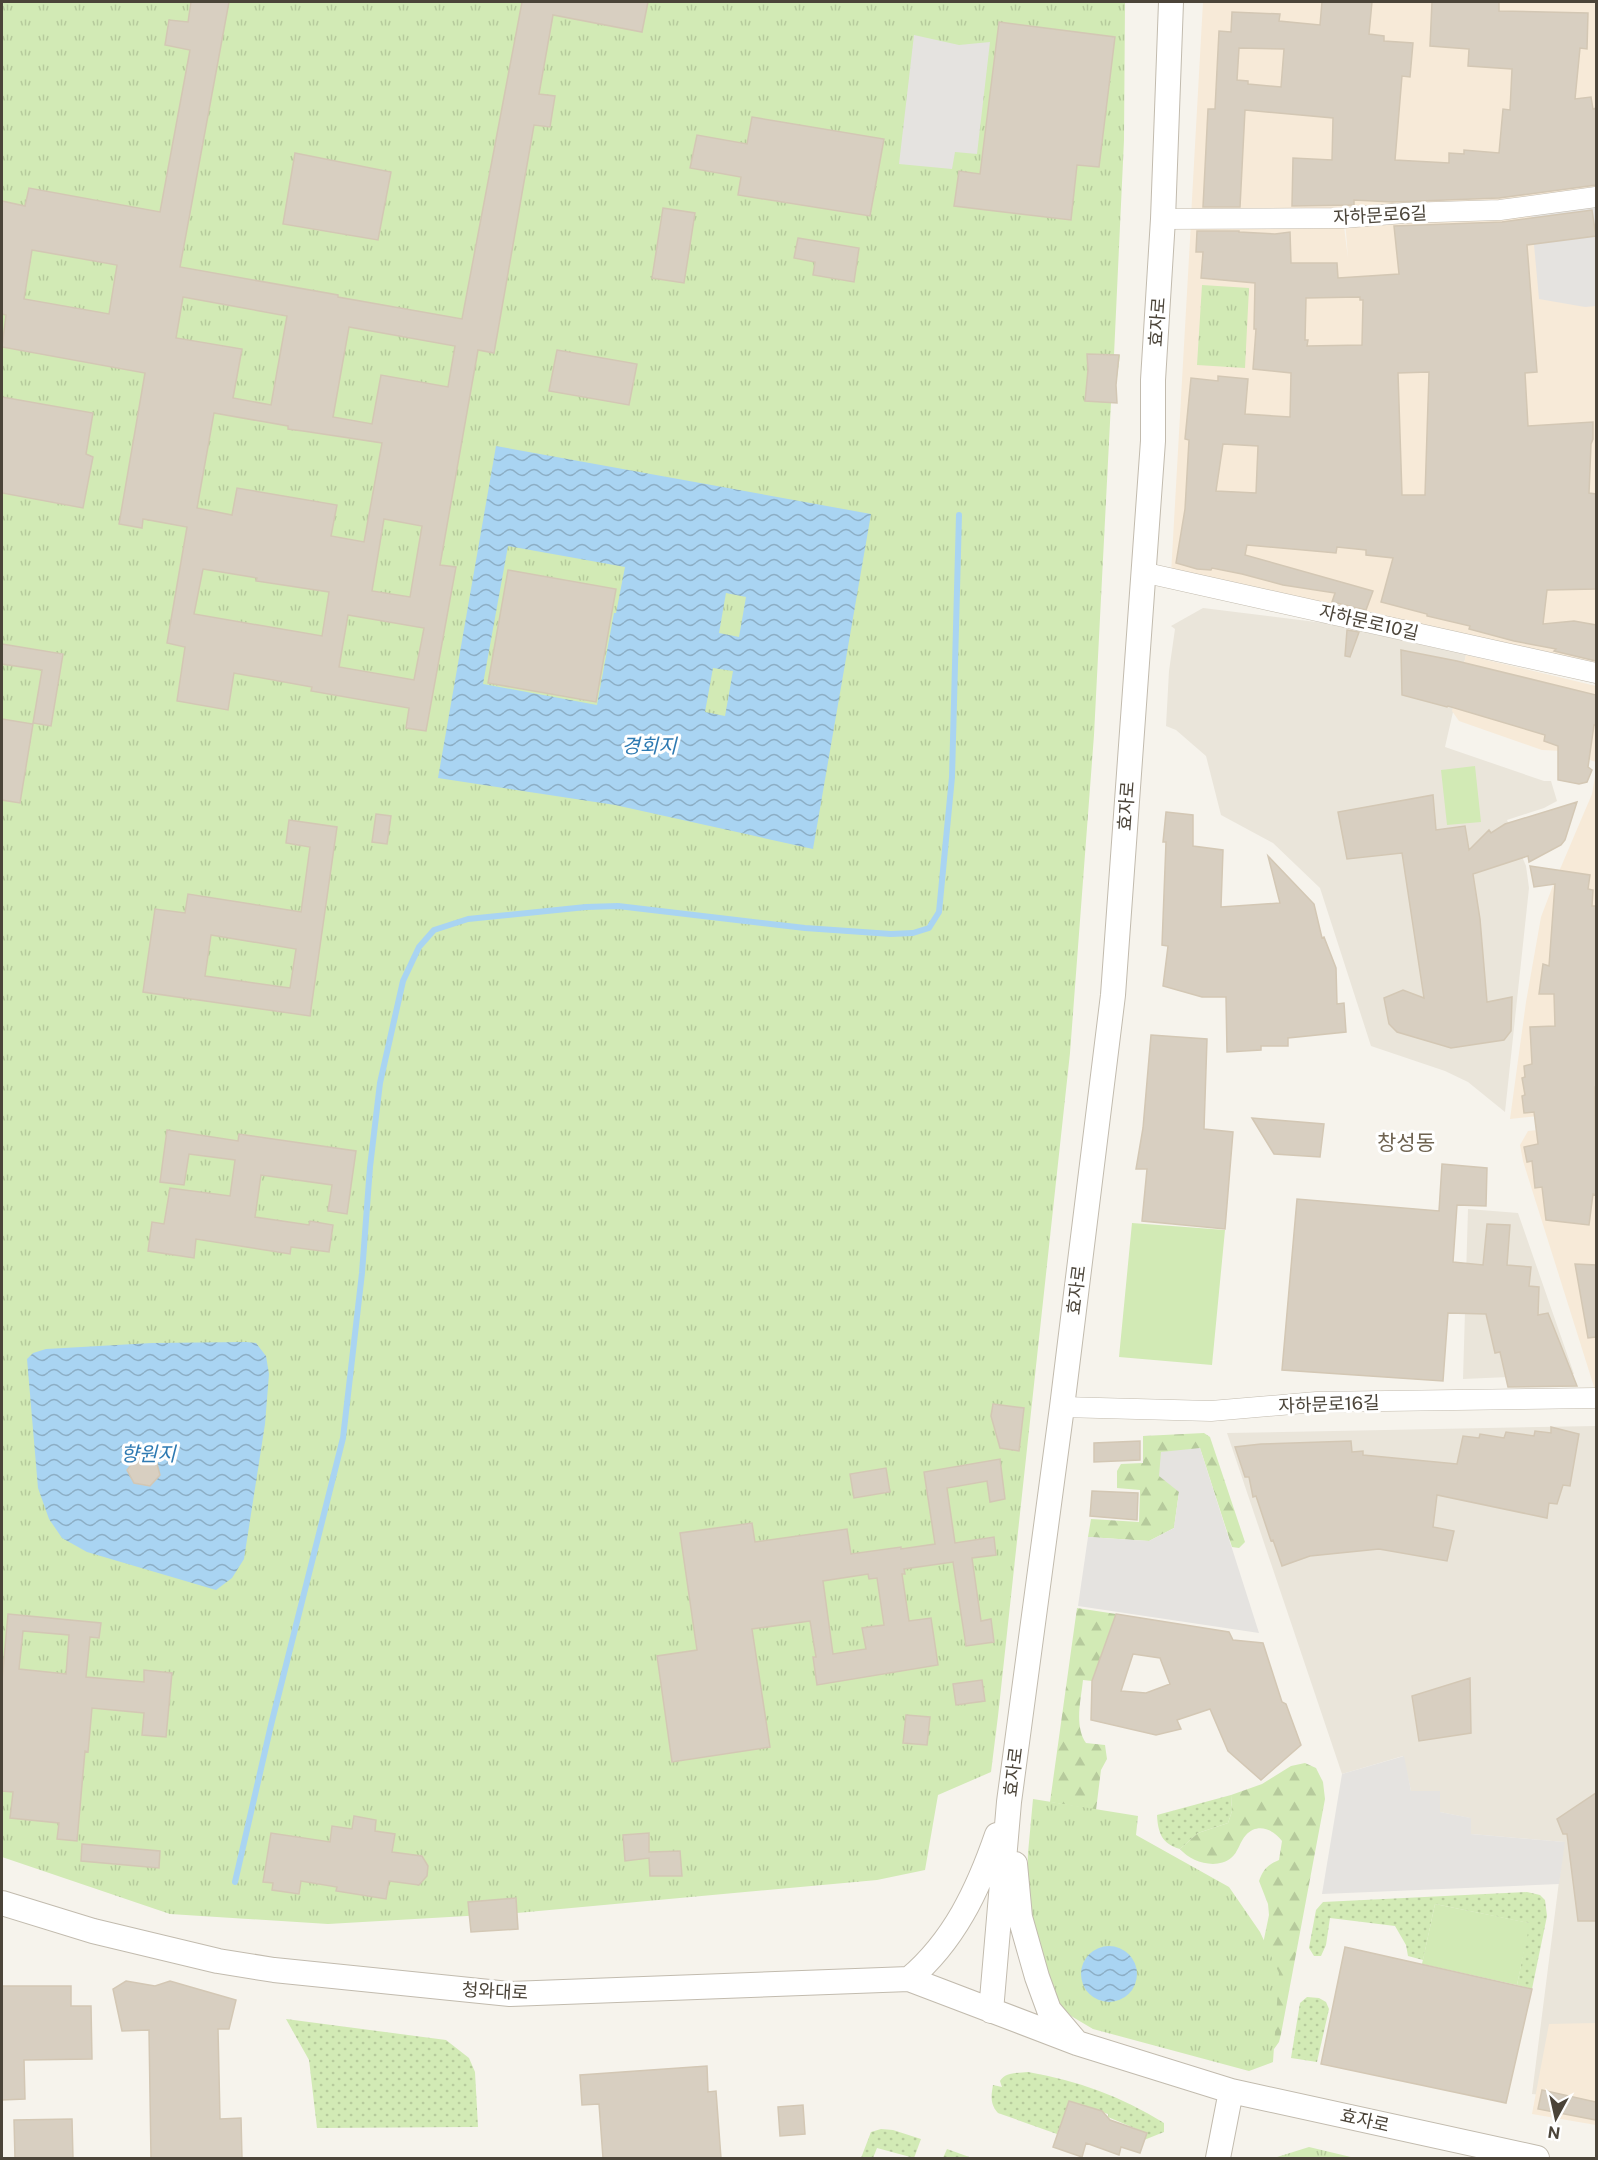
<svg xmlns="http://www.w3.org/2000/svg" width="1598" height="2160" font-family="'Public Sans','Noto Sans KR',sans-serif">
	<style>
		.residential { fill: #eae5da }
		.commercial { fill: #f7ead8 }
		.grass { fill: url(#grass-dots) }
		.forest { fill: url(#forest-firs) }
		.park { fill: url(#park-tufts) }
		.pitch { fill: #d2eab5 }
		.parking { fill: #e5e3e0 }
		.water { fill: url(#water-waves); fill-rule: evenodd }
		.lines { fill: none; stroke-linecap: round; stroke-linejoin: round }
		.stream { stroke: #a9d4f2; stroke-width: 6 }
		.building { fill: #d8cfc1; stroke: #d3c7b4; stroke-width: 1.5; fill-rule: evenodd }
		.minor-casing { stroke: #c2bbae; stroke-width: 21 }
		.tertiary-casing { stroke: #c2bbae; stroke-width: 26 }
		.minor { stroke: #fff; stroke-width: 20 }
		.tertiary { stroke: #fff; stroke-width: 24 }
		.labels { text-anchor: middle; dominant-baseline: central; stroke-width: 6; stroke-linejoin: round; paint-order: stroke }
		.street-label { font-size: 18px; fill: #4b4439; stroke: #fff }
		.water-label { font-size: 20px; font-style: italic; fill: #2e7ab2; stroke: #fff }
		.quarter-label { font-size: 21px; fill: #6e6250; stroke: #fff }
	</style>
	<defs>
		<pattern id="grass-dots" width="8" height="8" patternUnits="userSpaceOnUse" patternTransform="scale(1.5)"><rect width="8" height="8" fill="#d2eab5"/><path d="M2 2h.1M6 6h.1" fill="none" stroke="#b6ca9c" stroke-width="1.8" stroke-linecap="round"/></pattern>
		<pattern id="forest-firs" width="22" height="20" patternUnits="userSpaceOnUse" patternTransform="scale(1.5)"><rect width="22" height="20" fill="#d2eab5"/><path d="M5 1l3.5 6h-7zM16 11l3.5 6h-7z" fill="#b6ca9c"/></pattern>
		<pattern id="park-tufts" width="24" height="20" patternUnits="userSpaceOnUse" patternTransform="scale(1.5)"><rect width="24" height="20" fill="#d2eab5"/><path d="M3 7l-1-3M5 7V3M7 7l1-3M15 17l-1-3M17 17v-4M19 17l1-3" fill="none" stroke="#b6ca9c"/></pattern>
		<pattern id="water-waves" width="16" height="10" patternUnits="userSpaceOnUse" patternTransform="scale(1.5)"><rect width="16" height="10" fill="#a9d4f2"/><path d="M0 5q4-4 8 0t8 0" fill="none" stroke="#8caec5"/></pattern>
	</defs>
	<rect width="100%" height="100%" fill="#f6f3ec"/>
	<!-- residential -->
	<path class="residential" d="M1203,608L1324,623L1466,655L1445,747L1544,781H1551L1557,801L1544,808L1507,820L1526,866L1529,888L1505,1112L1468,1082L1445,1071L1371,1046L1320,888L1273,843L1221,815L1206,756L1176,730L1166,726L1169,671L1175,629L1171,626Z
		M1468,1209L1518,1213L1574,1374L1463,1379Z
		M1596,1426V2100L1532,2094L1564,1842L1471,1834L1470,1818L1440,1812L1411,1791L1403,1756L1342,1774L1227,1433Z"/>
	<!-- commercial -->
	<path class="commercial" d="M1203,2H1596V195L1490,209L1191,217Z
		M1596,199V668L1171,574L1191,222L1343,219L1348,258L1345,219Z
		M1466,655L1596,686V762L1563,751L1542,750L1459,721L1452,711Z
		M1596,771V1110L1510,1119L1526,1002L1541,917L1552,888L1592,794Z
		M1596,1124V1390H1595L1523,1161L1520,1145L1528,1131Z
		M1596,2023V2125L1532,2114L1549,2024Z"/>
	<!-- grass -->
	<path class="grass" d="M1231,1795L1232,1811L1228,1823L1198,1833L1180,1849C1162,1844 1158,1833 1157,1815Z
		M1527,1892L1540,1895L1545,1900L1547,1916L1532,1989L1517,1985L1529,1923L1435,1904L1423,1960L1408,1956L1406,1945L1395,1926L1330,1918L1326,1945L1321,1956H1314L1309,1948L1316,1910L1323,1902Z
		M1307,1997L1319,1998L1326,2002L1329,2009L1317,2062L1291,2058L1300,2003Z
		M286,2019L446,2040L469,2058L475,2072L478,2127L317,2128L309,2060Z
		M1028,2072C1076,2080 1123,2097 1164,2123V2132L1144,2140L1146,2133L1108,2117V2114L1069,2101L1057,2134L998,2113C990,2104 991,2096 993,2085L1002,2087L1000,2081C1005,2072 1018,2073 1028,2072Z
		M881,2129L893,2130L921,2139L914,2158L877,2148L873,2158H861L871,2132Z
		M947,2149L972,2158H943Z"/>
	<!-- forest -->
	<path class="forest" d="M1204,1433L1210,1437L1245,1542L1239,1548L1232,1547L1200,1448L1179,1492L1174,1528L1149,1541L1088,1537L1091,1519L1139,1522L1140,1490L1117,1488V1471L1121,1464L1143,1463V1436Z
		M1077,1608L1116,1614L1092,1681L1083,1680C1081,1700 1074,1726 1086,1743L1105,1745L1107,1759L1101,1770L1096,1810L1050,1802Z
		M1305,1763L1316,1768L1323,1782L1325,1799L1281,2034L1279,2042L1274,2049L1259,1963L1269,1915L1268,1904L1259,1881C1263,1870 1267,1865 1279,1860L1282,1841C1274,1830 1258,1822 1246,1835C1240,1841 1238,1853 1231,1858C1216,1870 1191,1862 1180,1849L1198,1833L1228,1823L1232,1811L1231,1795L1262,1784L1291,1766Z"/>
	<!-- park -->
	<path class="park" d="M2,2H1125L1124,140L1114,355H1120L1116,385L1117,403H1111L1094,735L1070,1053L998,1716L991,1772L938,1795L925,1870L877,1880L517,1913L328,1924L170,1914L2,1857Z
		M1202,285L1249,288L1245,368L1197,365Z
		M1033,1799L1138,1816L1136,1835L1229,1887L1260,1932L1279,1973L1273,2062L1249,2071L1093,2029L1071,2016L1053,1997L1026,1913L1028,1853Z
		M1309,2147L1355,2158H1274Z"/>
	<!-- pitch -->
	<path class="pitch" d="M1475,766L1481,822L1447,825L1441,770Z
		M1132,1223L1225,1230L1212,1365L1119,1357Z
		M1435,1904L1530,1923L1517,1985L1422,1964Z"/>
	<!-- parking -->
	<path class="parking" d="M914,35L959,45L990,42L977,154L955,152L952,169L899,164Z
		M1596,204V306L1585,307L1539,299L1531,212Z
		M1200,1448L1259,1633L1078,1606L1088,1537L1149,1541L1174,1528L1179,1492L1159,1476L1161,1452Z
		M1404,1756L1411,1791H1440V1812L1471,1818V1834L1565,1842L1559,1884L1322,1894L1342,1774Z"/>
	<!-- water -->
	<path class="water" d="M496,446L871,514L813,849L615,805L438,778ZM508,546L625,567L616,613H614L597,705L483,684ZM726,593L746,597L739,637L719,633ZM713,668L733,671L725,716L705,712Z
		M246,1342L256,1343L266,1356L269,1374L265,1424L244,1559L232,1578L216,1590L87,1552L62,1538L49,1519L38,1488L27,1359L33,1353L46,1349L152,1343Z
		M1081 1974a28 28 0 1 1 56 0a28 28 0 1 1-56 0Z"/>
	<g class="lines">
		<!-- stream -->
		<path class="stream" d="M235,1882L271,1725L343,1438L362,1273L370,1167L380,1083L403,981L419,947L434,930L468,919L586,907L618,906L805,928L891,934L913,933L929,928L939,912L952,777L959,515"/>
	</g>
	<!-- building -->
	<path class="building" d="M191,2H229L180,267L338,295V297L462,319L522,2H648L642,32L553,15L539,94L555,96L550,127L534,125L494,353L478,350L440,565L456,567L426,731L406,728L409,708L311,691L312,687L234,673L228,710L177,701L185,647L167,643L187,527L143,519L142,528L119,524L145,373L2,347L6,315L2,314V201L25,206L29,188L160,212L190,50L165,45L169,20L188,22ZM32,250L117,265L109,314L24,299ZM183,297L287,316L271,405L233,398L242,349L176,338ZM349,327L455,346L448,387L381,375L372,424L333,417ZM214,413L288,426V429L303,431L382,443L364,542L331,536L337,505L237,488L232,515L197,508ZM384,519L422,526L410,597L372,591ZM203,569L257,578L256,581L329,592L322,636L194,614ZM348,615L424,628L414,680L339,667Z
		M1322,2H1372L1369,34L1384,36V41L1413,43L1410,77L1402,76L1395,160L1449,163V153L1464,154V150L1499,153L1503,109L1510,110L1512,69L1468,66L1469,49L1430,46L1432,2H1499V11L1588,13L1587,49L1580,48L1575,99L1591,97L1593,109L1596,108V185L1499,198L1392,202L1354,200V205L1292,206L1293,158L1332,160L1333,118L1245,110L1240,207H1203L1208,109H1215L1219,31L1231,32L1232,12L1280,14L1279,21L1320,25ZM1239,48L1284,49L1281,87L1248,84V81L1237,80Z
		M999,22L1115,37L1099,167L1077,165L1071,220L954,206L959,171L980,174Z
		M752,117L884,139L870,216L738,195L741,177L690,168L697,135L747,144Z
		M295,153L391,172L378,240L283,224Z
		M663,208L695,213L684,283L652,278Z
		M1592,210L1596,236L1527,245L1537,372L1525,373L1528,426L1593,422V439L1591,444L1589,493L1596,494V589L1547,590L1543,624L1574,621L1596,625V661L1554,651L1556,649L1514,641L1469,629L1470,626L1427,616V614L1381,602L1393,558L1366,555V550L1337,547L1336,553L1247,545L1245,555L1373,591L1366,610L1332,602L1335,593L1283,585L1242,574L1212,568L1211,570L1197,569L1176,563L1185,509L1189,440L1185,439L1191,378L1218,381V376L1248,379L1245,414L1290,417L1291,373L1253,369L1256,329H1254L1255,283L1201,278L1203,252H1196L1197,231H1239V232L1275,234L1290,232L1291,263H1337L1338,278L1399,274L1394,226L1502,222ZM1360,297V300H1363L1362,345L1307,346L1308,340H1305L1306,298ZM1429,372L1425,495H1402L1398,373ZM1223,444L1258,446L1256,493L1216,491Z
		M798,238L859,248L854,282L813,275L815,262L794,258Z
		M557,350L637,364L629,405L549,391Z
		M1087,354L1119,355L1116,385L1117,403L1085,401L1088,370Z
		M2,397L93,413L86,454L93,457L83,508L2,493Z
		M508,570L616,589L596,702L488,683Z
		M1347,630L1359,632L1350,657L1345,656Z
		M2,644L63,654L51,726L33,723L42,670L2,664Z
		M1401,650L1457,661L1596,695V725H1594L1588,767L1592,770L1587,782L1579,784L1558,780V746L1544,741L1545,735L1448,706L1447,707L1402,695Z
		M2,719L33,724L20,803L2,800Z
		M1433,795L1436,830L1465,826L1469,850L1489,830L1491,833L1505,824L1577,802L1565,840L1561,845L1529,862L1528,856L1473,874L1480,919L1487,1002L1512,997L1511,1031L1504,1040L1451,1048L1397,1032L1389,1024L1384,998L1403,990L1424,998L1402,853L1347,859L1338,812Z
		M1166,812L1193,815V846L1223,850L1221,907L1280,903L1268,856L1314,904L1322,938L1324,937L1336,968L1337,1004L1344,1003L1346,1032L1288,1038V1046H1261V1050L1227,1052L1226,997H1202L1163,986L1168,946L1162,945L1166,842H1163Z
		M376,814L391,816L387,844L372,842Z
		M289,820L337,827L310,1016L143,992L155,909L185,913L188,894L301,912L310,847L286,843ZM211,935L296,949L290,988L205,976Z
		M1530,866L1590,875L1588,889L1593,890L1592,906H1596V1087H1595L1596,1195L1593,1194L1589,1225L1546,1220L1542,1187L1535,1188L1532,1161L1527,1162L1524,1147L1538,1144L1534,1112L1524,1113L1522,1096L1525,1095L1522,1078L1525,1077L1524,1066L1532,1064L1530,1027L1555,1026L1554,994H1539L1543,964L1549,966L1555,884L1534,887Z
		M1151,1035L1207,1039L1204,1129L1233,1132L1225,1229L1142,1221L1147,1169H1136L1143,1128Z
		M1252,1118L1324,1124L1320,1157L1274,1154Z
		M167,1130L238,1141L239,1134L356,1151L347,1214L328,1211L332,1185L261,1175L255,1217L309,1225L310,1221L333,1225L329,1252L291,1247L290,1254L196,1239L194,1258L148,1251L152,1222L164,1224L170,1188L230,1196L235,1160L189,1154L184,1185L160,1182Z
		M1442,1164L1487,1168L1486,1206L1457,1205L1453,1262L1483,1265L1487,1224L1510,1225L1507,1265L1531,1267L1529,1286L1539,1287L1538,1315L1548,1313L1577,1386L1508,1387L1500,1352L1495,1353L1486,1314L1448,1313L1443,1381L1282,1370L1297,1199L1439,1211Z
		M1575,1264L1596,1265V1337L1588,1338Z
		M993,1404L1024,1408L1019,1451L1000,1448L991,1416Z
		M1551,1427L1579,1434L1570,1486L1563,1485L1557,1504L1549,1503L1547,1518L1437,1495L1433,1527L1454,1531L1447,1561L1379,1549L1310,1556L1282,1566L1273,1540L1271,1541L1256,1496L1253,1497L1249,1477H1245L1235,1447L1261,1444L1351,1441L1352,1452L1363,1451V1455L1457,1464L1463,1436L1479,1438L1480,1434L1504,1438L1506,1432L1534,1436L1535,1431L1551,1433Z
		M1140,1441V1460L1094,1462V1443Z
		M137,1457L156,1460L160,1475L150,1486L134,1483L127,1470Z
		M1000,1459L1005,1499L990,1502L987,1481L947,1488L955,1543L994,1537L996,1555L972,1558L981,1621L991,1619L994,1642L966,1646L953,1562L904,1569L905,1574H902L909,1621L931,1618L938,1665L817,1685L813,1657H816L810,1621L752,1629L770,1747L672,1762L657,1656L697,1650L680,1533L752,1523L755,1542L847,1529L851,1554L901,1547V1549L935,1544L924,1472ZM868,1574L869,1579L877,1578L884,1625L862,1628L866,1649L833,1654L823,1581Z
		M886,1468L890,1492L854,1498L850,1474Z
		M1092,1491L1138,1493L1137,1520L1090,1516Z
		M8,1614L101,1623L99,1638L90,1637L86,1677L144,1682V1670L172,1673L166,1737L142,1735L144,1713L92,1708L88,1752L85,1751L77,1841L57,1839L59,1823L10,1818L13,1792L2,1791V1681ZM23,1631L69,1635L66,1674L19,1669Z
		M1116,1614L1229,1632L1233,1640L1263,1643L1282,1702L1286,1704L1301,1745L1261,1780L1228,1751L1210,1709L1177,1720L1181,1729L1156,1735L1091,1720L1092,1681ZM1133,1654L1160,1658L1170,1684L1146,1693L1121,1691Z
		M1470,1678L1471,1733L1419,1741L1412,1696Z
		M982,1680L985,1701L956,1705L953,1684Z
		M906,1715L930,1717L927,1745L903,1743Z
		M1596,1793V1921H1578L1567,1834H1563L1557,1819Z
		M354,1816L376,1820L375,1831L395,1834L392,1852L422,1856L428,1866L427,1876L419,1885L389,1881L386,1899L336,1891L337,1887L301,1881L299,1894L272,1890L273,1883L263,1882L271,1833L330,1842L332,1826L352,1829Z
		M649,1833V1852L680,1851L682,1876H650L649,1858L625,1861L623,1835Z
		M82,1844L160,1851L159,1868L81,1861Z
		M516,1898L518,1929L471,1932L468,1902Z
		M1345,1947L1532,1989L1506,2103L1321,2064Z
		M126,1981L155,1986L170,1981L236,2000L229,2029H218L220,2119L241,2118L242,2158H151L149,2030L122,2031L113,1989Z
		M2,1986H71V2006H91L92,2059L24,2060L25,2099L2,2100Z
		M707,2066L708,2092L716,2091L721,2158H603L599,2104L582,2105L580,2075Z
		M1542,2090L1596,2102V2120L1538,2109Z
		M1069,2101L1102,2111L1110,2120L1147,2133L1140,2153L1121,2147L1119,2155L1086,2143L1082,2157L1053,2147Z
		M803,2105L805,2134L780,2136L778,2107Z
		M72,2119L73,2158H15L14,2120Z"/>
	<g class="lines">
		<!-- minor casing -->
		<g class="minor-casing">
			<path id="minor" d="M1163,219L1343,218L1404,213L1500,210L1596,197
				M1142,572L1596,673
				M1062,1407L1211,1411L1316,1402L1596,1398"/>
		</g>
		<!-- tertiary casing -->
		<g class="tertiary-casing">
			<path id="tertiary" d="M1015,1864L1020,1917L1037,1977L1049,2010L1077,2043
				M2,1903L93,1931L218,1961L274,1970L510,1994L909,1979L1077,2043L1231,2091L1537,2158
				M909,1979C954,1941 978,1890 997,1835
				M991,2011L1009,1802L1062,1407L1113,995L1153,441V380L1163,219L1171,2
				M1218,2158L1231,2091"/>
		</g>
		<!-- minor -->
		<use href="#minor" class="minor"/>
		<!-- tertiary -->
		<use href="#tertiary" class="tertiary"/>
	</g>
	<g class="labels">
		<!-- street labels -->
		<g class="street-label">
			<text transform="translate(1380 215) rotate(-3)">자하문로6길</text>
			<text transform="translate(1157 322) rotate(-86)">효자로</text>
			<text transform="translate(1369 622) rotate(13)">자하문로10길</text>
			<text transform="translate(1126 806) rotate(-86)">효자로</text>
			<text transform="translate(1076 1290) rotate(-83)">효자로</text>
			<text transform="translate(1329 1404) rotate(-2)">자하문로16길</text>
			<text transform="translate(1013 1772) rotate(-83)">효자로</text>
			<text transform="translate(495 1991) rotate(3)">청와대로</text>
			<text transform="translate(1365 2120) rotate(13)">효자로</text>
		</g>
		<!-- water labels -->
		<g class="water-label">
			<text x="649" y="746">경회지</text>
			<text x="148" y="1454">향원지</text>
		</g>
		<!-- quarter labels -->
		<g class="quarter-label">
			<text x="1406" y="1142">창성동</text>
		</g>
	</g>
	<!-- border -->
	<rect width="1598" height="2160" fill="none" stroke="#4b4439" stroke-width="6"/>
	<!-- north arrow -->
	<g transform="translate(1556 2118) rotate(188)" stroke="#ffffff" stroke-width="4.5" paint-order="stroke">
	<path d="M0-4.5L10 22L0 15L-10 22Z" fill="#4b4439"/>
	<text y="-9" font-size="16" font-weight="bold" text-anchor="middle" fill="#4b4439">N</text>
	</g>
</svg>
